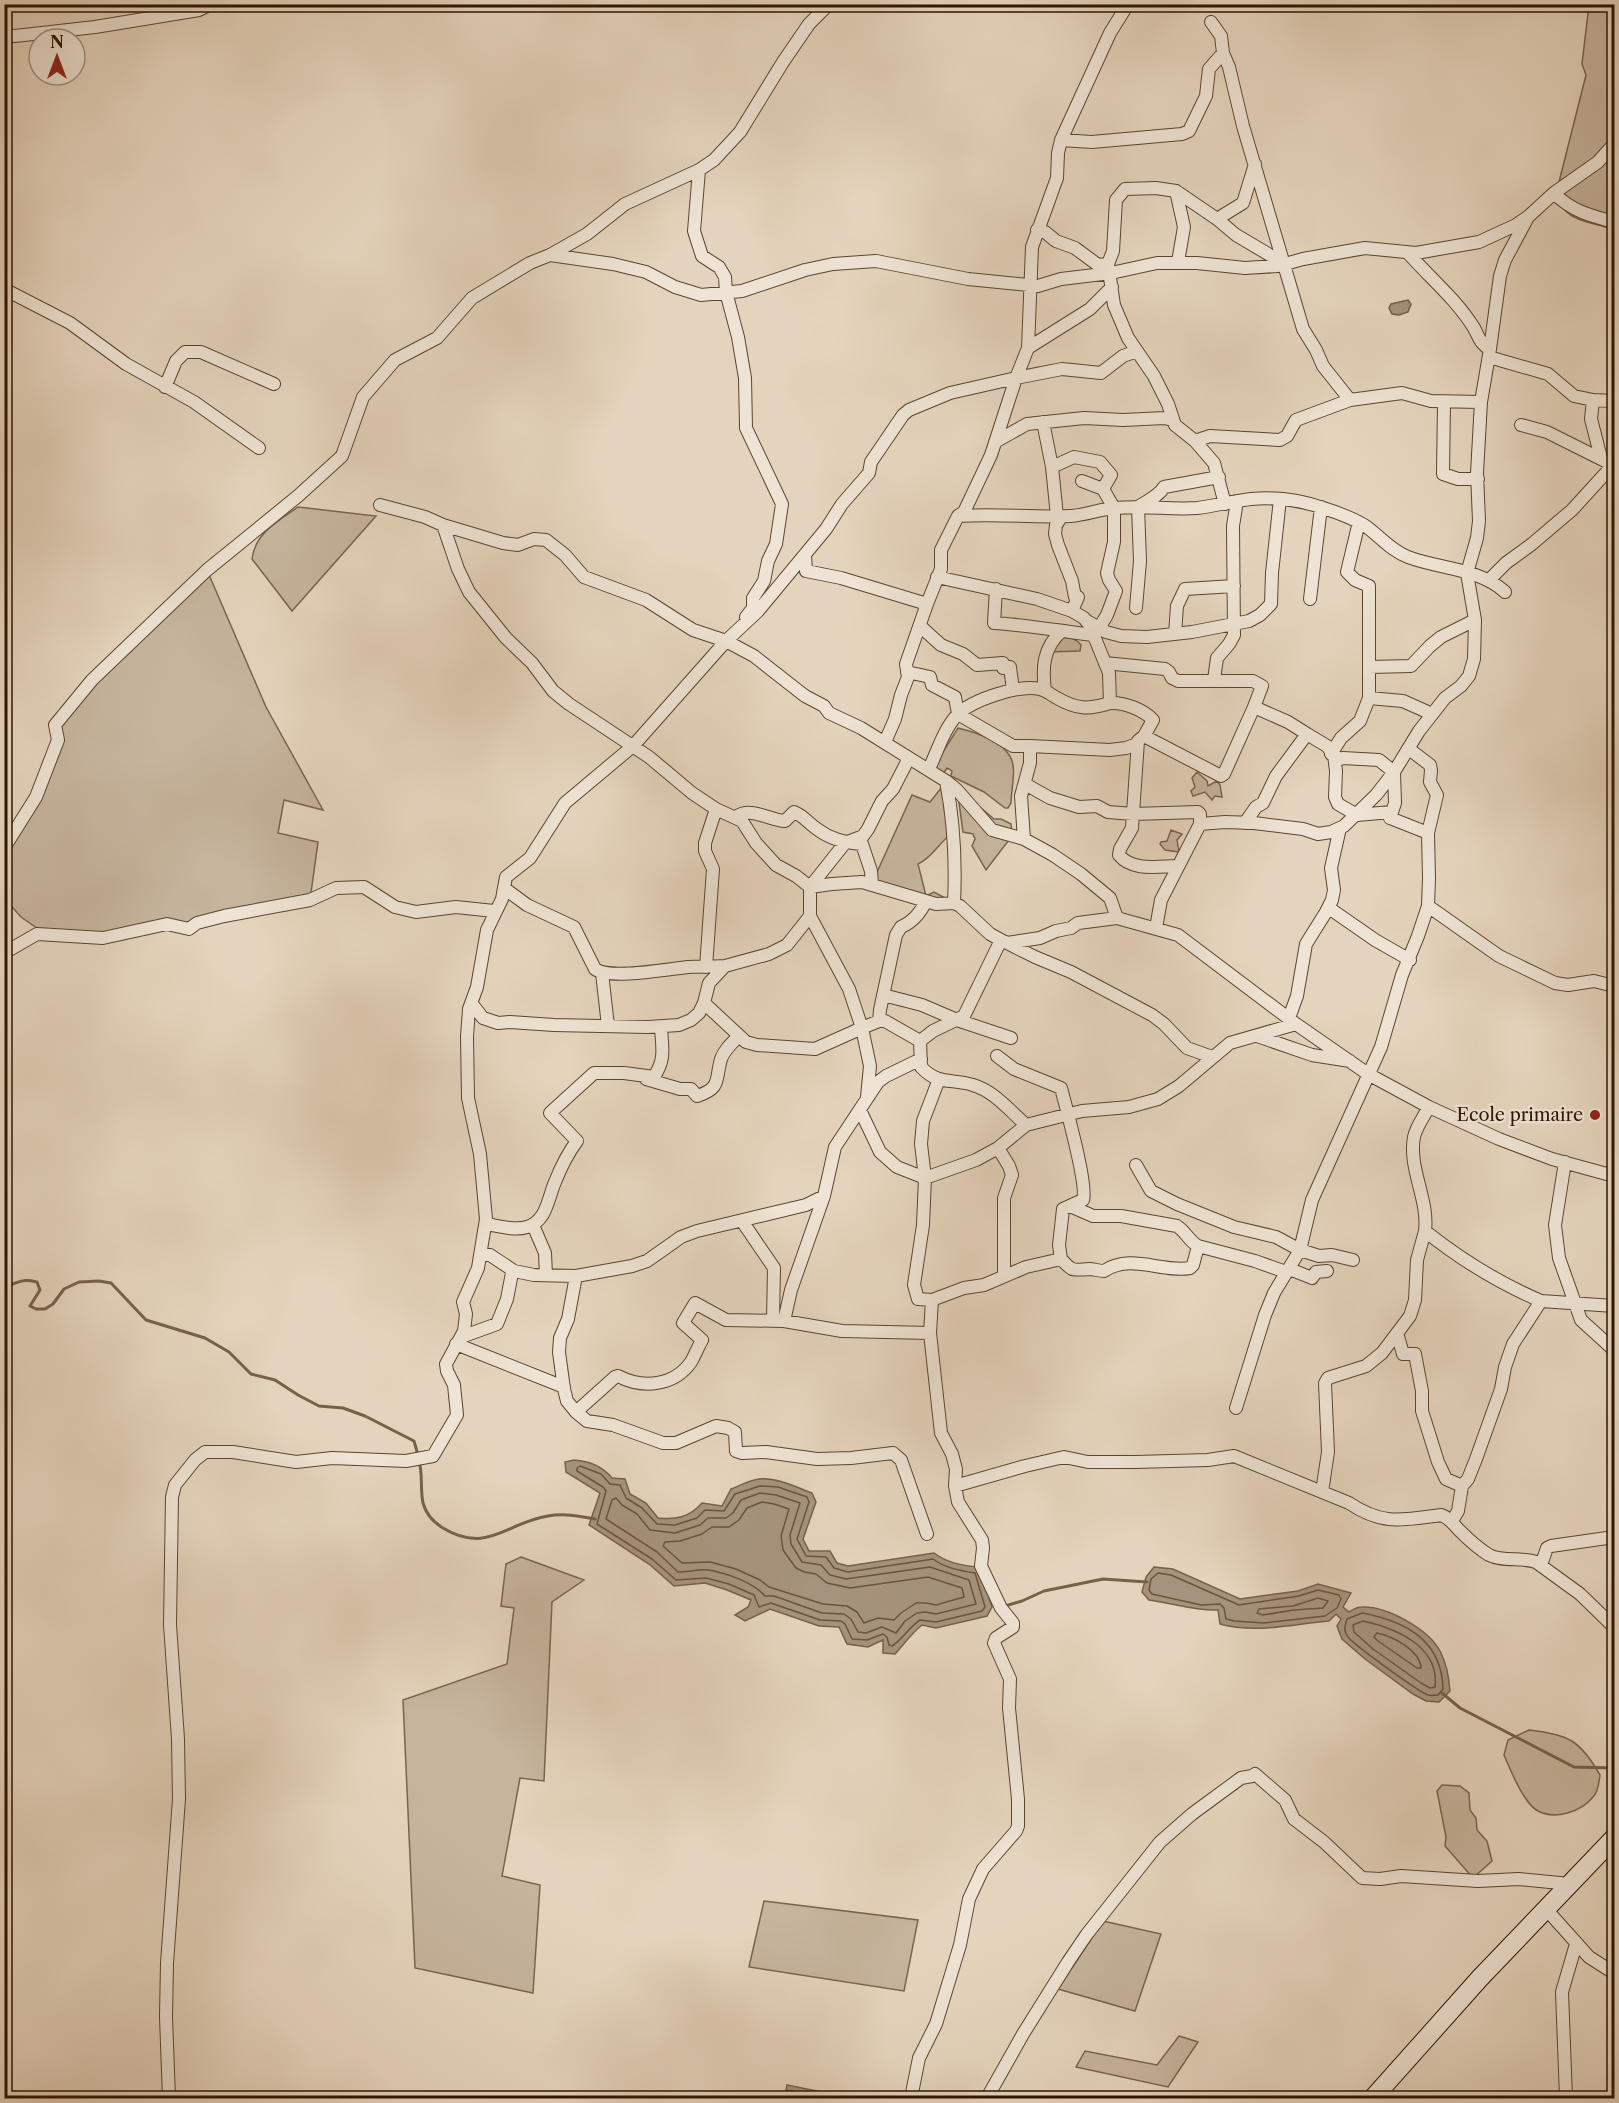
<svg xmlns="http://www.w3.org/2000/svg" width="1619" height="2103" font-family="'Libre Caslon Text',serif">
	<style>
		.green { fill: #c6b49d; stroke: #7a644e; stroke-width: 1.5 }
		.water { fill: #a6937d; stroke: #76614b; stroke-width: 1.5 }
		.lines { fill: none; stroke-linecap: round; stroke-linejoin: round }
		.shore { stroke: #6a543e; stroke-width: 1.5 }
		.stream { stroke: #76614b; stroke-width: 3 }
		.street-casing { stroke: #5b452f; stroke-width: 14 }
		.secondary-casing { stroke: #2d1500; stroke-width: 20 }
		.street { stroke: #eee3d4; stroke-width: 12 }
		.secondary { stroke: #eee3d4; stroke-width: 18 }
		.poi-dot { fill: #8f2418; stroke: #eee3d4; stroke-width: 2 }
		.labels { text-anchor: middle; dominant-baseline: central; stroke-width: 5; stroke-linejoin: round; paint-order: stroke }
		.poi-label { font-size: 18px; fill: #2d1500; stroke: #eee3d4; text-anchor: end }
	</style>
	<rect width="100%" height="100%" fill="#e5d4bd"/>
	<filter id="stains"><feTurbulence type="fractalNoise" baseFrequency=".00333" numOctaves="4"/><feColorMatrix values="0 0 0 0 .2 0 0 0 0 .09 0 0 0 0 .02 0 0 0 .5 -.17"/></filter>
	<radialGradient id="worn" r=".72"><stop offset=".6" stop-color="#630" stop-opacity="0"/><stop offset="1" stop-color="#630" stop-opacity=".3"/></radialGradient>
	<!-- green -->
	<path class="green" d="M1589,5H1614V230C1590,220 1565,224 1556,194L1586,75L1582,64Z
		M298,507L376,516L292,611L252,559C255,533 278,521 298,507Z
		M207,570L266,707L323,810L284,800L278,833L318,842L310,900L197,923L167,924L124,935L44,933L21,917L5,899L4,826L21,821L58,740L55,725Z
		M1060,636C1067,637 1076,638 1081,645L1080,651L1050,652Z
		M958,728C978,733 1009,742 1013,765C1015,777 1011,791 1011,803L1008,808H1005L984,792L951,776L952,771L949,769L947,768L943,774L934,766Z
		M1197,772L1207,781L1208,786L1217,781L1220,785L1222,797L1215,796L1212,800L1205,792L1193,796L1191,791L1195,787L1192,778Z
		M942,787L951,834C939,843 931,859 918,864L926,896L934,892L947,899L940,901L873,881L912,795L930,802Z
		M958,795L976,804L994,819H1001L1011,824L1012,836L986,870L972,846L975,839L973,834L963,832Z
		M1171,830L1182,834L1177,840L1179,852L1165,850L1160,844L1161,842L1167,841Z
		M521,1557L584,1580L552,1602L544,1781L520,1778L502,1876L540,1885L533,1993L415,1968L403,1700L507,1664L514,1608L501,1606L506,1564Z
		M1529,1730C1569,1735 1580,1740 1600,1775C1599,1782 1598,1793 1593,1797C1581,1812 1555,1820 1538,1811C1524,1804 1510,1769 1504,1755L1508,1740Z
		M1442,1785L1460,1786L1469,1793L1470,1810L1476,1818L1477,1830L1487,1841L1492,1861L1473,1878L1445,1846L1446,1837L1437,1791Z
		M764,1901L918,1920L904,1991L749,1967Z
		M1103,1921L1161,1934L1135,2011L1058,1989Z
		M1179,2036L1198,2042L1168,2087L1076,2067L1085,2051L1157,2065Z"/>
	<!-- water -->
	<path class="water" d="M1408,300L1411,304L1408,312L1399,315L1392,314L1389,308L1391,304Z
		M574,1460C589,1461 603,1467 612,1478L625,1479L630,1494L646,1503L658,1518C676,1520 690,1517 702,1503L722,1506L731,1489C739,1486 750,1480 759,1479C776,1477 796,1487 812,1493L816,1502L803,1539L809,1551H830L837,1563L848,1566L934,1553C947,1563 964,1566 979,1567L992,1607L987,1616L936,1628L922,1625C912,1633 904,1644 895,1654L883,1653V1640L868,1647L847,1644L839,1627L819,1626L770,1609L745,1621L735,1615L748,1607L751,1600L727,1590L705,1583L674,1586L649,1564L589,1525L600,1493L566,1472L565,1462Z
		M1154,1567L1173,1569L1240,1599L1298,1591L1318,1584L1351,1593L1343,1607L1349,1612C1352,1610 1358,1607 1362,1607C1387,1606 1428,1629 1440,1651C1447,1664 1449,1677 1450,1691L1439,1702L1426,1701L1413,1694L1365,1659L1342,1639L1337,1626L1341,1619L1336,1614L1329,1621C1293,1624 1256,1634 1220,1624L1218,1610C1195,1611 1172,1603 1149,1600L1142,1592L1146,1577Z
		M787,2085L851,2098H829L786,2090Z"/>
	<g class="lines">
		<!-- shore -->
		<path class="shore" d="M580,1466L601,1474L610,1484L620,1485L626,1498L642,1508L657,1524L675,1525L697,1518L705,1510L724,1511L735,1494L760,1486L778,1487L807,1497L809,1502L797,1539L806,1556L826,1557L834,1568L848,1572L933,1559C944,1568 961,1571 975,1573L985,1607L982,1611L936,1622L920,1620C909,1627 903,1639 892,1646L889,1645L887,1637L883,1634L867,1640L852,1639L845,1624L841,1621L820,1620L771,1603L759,1607L754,1595L729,1584L706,1578L676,1580L652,1559L597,1524L606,1491L603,1487L577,1471V1468Z
			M760,1493L776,1495L800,1503L790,1535L791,1544L802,1562L821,1565L830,1575L846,1579L930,1567L969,1580L976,1604L936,1614L925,1612L917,1613L905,1621L896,1633L882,1627L866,1633L858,1632L851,1619L844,1614L822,1613L774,1596H765C753,1582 726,1573 708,1570C698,1569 688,1572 678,1572L657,1552L606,1519L612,1500L616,1498L622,1505L637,1514L650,1530L675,1533L700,1525L708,1518H726L733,1513L741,1500Z
			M762,1502L774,1504L789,1509L781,1536L783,1550L796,1568L804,1572L816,1574L827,1583L850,1588L928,1577L962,1588L964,1597L936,1605L926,1603H916L901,1613L894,1620L878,1618L864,1623L857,1612L847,1606L823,1604L769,1587L760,1580L736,1569L710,1562L682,1563L663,1546L665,1542L680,1541L702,1534L712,1527H729L739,1520L747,1508Z
			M1158,1573L1171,1575L1239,1605L1299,1596L1318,1590L1339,1595L1341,1599L1337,1608L1325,1616L1264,1623L1234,1621L1226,1619L1224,1608L1220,1604L1201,1605L1152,1594L1149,1590L1151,1579Z
			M1318,1598L1328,1601L1323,1608L1294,1610L1263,1615L1257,1613L1259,1609L1293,1606Z
			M1362,1613C1405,1621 1442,1640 1443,1689L1438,1695C1434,1695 1432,1696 1428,1695C1419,1692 1354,1645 1348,1637C1343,1631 1345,1625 1347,1619Z
			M1363,1621C1395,1628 1440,1646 1435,1687L1430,1688L1421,1683L1373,1649L1354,1632L1353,1625Z
			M1377,1633C1392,1636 1420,1650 1421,1668H1417L1378,1641L1374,1637Z"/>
		<!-- stream -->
		<path class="stream" d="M4,1287C19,1283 19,1278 37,1282L40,1290L30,1306L36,1309H45L53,1304L64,1289L79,1282L99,1281L111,1283L146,1320L205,1338L229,1352L251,1374L275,1380L298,1395L319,1406L343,1408L365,1416L414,1441L418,1455
			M419,1461C423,1474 420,1489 423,1503C426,1514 433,1522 443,1528C487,1555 507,1522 548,1516C564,1513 579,1516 595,1519
			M1005,1606L1022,1601L1044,1591L1103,1579L1147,1582
			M1442,1693L1460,1708L1574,1767L1614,1768"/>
		<!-- street casing -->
		<g class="street-casing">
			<path id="street" d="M1211,22L1221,36L1223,53L1229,67L1243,126L1303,329L1316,350L1323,366L1350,400L1402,393L1431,401L1481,402
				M4,35L15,36L95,27L199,10L211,4
				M1061,140L1092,142L1182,134L1189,131L1206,96L1209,69L1223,53
				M699,170L694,231L702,256L719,267L725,277L726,292L738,337L745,378L746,428L782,504L776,544L768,561L764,581L753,598V608L746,617
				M1176,191L1217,219L1236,235L1285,264
				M1554,193C1571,211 1591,216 1614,222
				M1217,219L1243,203L1255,164
				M1037,230L1045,232L1056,241L1075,248L1098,265L1108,264
				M1408,253C1430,278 1456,299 1474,328C1479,337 1480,344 1490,349
				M550,255L613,264L646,272L675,287L701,295L742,291L805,270L833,264L876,261L968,279L1038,286L1061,279L1111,273L1157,263H1197L1245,268L1278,266L1303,259L1365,248L1416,253L1479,242L1516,225L1529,216L1554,193L1598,162L1614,144
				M1178,262L1184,227L1176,191L1156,188L1125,189L1116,200L1113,251L1108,264L1114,305L1128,338L1154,376L1168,404L1175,425L1195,441L1214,463L1225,504
				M4,289L70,323L126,364L194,402L259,448
				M1028,348L1090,309L1112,287
				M1489,357L1548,374L1574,396L1593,400L1614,401
				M165,387L176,361L185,352H201L274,384
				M1593,400L1591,419L1601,458
				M1444,402L1443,474L1458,479H1478
				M1043,422L1052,467L1057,516
				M1521,425L1547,432L1613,465
				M1195,441L1210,436L1280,440L1287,436L1296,420L1350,400
				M995,442L1027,424L1084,418L1123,420L1165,418L1172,420
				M1052,467L1074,457L1100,462L1111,475L1103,489L1114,508V542L1107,573L1109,580L1116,591L1107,615L1099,628
				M1082,481L1103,489
				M380,505L425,517L443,525L503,543L518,545L534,539L546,540L565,555L584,577L646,600L693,630L726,641L754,656L805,696L824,706L829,713L861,728L946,781L957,790L992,830L1024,839L1053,855L1081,874L1110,898L1117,918L1178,935L1296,1024L1368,1074L1429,1107L1499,1139L1552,1159L1614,1176
				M958,516L964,512L991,455L1016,378L1062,369L1101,373L1123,356L1137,351
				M1062,516L1056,525L1055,534L1058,545L1072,581L1075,597H1078L1072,611
				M443,525L458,569L469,592L506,638L532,663L553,691L569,704L649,757L692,793L716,809L742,821L756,843L776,865L796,876L810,887L832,884L862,882L936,904L954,903L960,906L990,934L1001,940L1035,957L1071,972L1152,1015L1164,1024L1187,1048L1212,1057
				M805,555L806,571L841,578L927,604L941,569V550L958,516C996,513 1033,518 1071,516C1086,515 1100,509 1115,508C1143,505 1170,510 1197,508C1215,506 1233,501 1251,499C1274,497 1300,500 1323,508C1336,512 1352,518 1364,525C1380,536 1390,550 1408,557C1439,569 1479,568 1505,592
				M937,577L1037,599L1072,611L1084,618L1090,626L1109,673L1110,703C1124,702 1144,710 1153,720L1144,736L1138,741L1132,828L1120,849L1119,855C1133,872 1159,866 1178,866
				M1489,580L1506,563L1532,544L1572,510L1613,465H1614
				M996,589L994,623C1027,625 1060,631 1093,635
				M1310,599L1321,507
				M1136,608L1140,561L1138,507C1147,501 1159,496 1164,487L1219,477
				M1087,621L1106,632L1121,636L1147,637L1192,632L1249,621L1260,615L1271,604L1272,573L1280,499
				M920,626L941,645L963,654L977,665L1003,663V668L1010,667L1013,690
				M1175,634L1177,606L1185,589L1234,586
				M1105,663L1165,669L1169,672L1172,678L1178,681H1253L1262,686L1254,707L1288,722L1307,734
				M1369,667L1411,666L1430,646L1441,637L1475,620
				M907,672L930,677L932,685L955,697L958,714L1013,746H1030V763L1021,796L1024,839
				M1214,680L1217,658L1229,644L1234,635L1233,526L1237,501
				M1045,691C1042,668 1043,647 1062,631
				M1369,698L1403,701L1432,714
				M1144,736L1221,776L1224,774L1254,707
				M885,742L895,719L901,695L908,677L906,664L927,604
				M1030,746L1110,750L1126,748L1137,744
				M1331,754L1341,738L1360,721L1369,698V586L1355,580L1347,572L1359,522
				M1334,755L1340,759L1343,758L1379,760L1394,772L1395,803L1390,818L1391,812L1357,815L1338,804L1335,797L1336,771Z
				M909,758L893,789L882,801L868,829L863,836L845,843L810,887V916L849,989L862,1028L879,1021H885L920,1041
				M929,769C937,752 944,729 957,715C972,700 1019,684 1040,689C1046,690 1051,695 1057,698C1076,709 1088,710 1110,703
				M946,781C954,822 956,862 954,903
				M1025,784L1050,798L1079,807L1097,806L1108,812L1133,814L1198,812L1200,814V824
				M736,817C750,806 769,820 785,821L794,812C804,816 808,823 817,829C830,839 846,843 862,844L871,871L872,884
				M1390,818L1428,833
				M1245,823L1256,807L1263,803L1276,776L1307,734L1327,746L1334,755
				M4,848L36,797L58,740L55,725L92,680L207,570L298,496L342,456L363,397L395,360L437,338L472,298L530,263L550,255L587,234L625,204L699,170L714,160L740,132L783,62L809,24L829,4
				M504,888L527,905L574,927L595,969C610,980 668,969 688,967C700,966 713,967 725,966
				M1428,906L1499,956L1555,983L1568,985L1594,981L1614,986
				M1329,908L1375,940L1410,960
				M1156,928L1161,900L1200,824L1225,822L1254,823L1303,829L1318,834L1331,832L1344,826L1376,795L1394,772L1419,731L1445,698L1461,686L1469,676L1474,659L1475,620L1467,573L1477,538L1479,521L1477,473L1481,402L1490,349L1500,276L1505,260L1527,219
				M1007,943L1040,938L1056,931L1071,928L1078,923L1117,918
				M4,953L37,934L103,938L167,924L189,929L197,923L224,916L310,900L336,888L364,887L395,907L416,912L456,907L494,911
				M706,967L713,869L705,851V843L716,809
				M602,973L608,1026
				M883,995L922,1005L957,1020L1011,1038
				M704,1003L746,1042L757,1045L815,1049L862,1028L870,1066L867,1097
				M472,1004L483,1018L498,1023L510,1022L554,1025L648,1027L679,1025L691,1020L699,1013L704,1003L709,983L725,966L769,954L787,945L810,916
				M1289,1018L1297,996L1306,944L1326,912L1332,900L1334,890L1331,868L1340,828
				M879,1021L880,1010L896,935L901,927C913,922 920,914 926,901
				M1257,1036L1312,1055L1350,1061
				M920,1041L921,1067C939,1086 951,1078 973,1085C994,1091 1010,1111 1026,1125
				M920,1041L933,1031L964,1016L1001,940
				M646,1079L680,1089H691L697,1096C722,1088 715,1079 721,1059C724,1050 732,1043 739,1036
				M1429,1107C1424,1116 1416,1127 1414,1137C1408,1168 1429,1200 1425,1231C1460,1259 1499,1283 1541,1301L1513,1344L1505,1367L1501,1389L1476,1459L1468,1479L1462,1486L1458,1511L1452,1521
				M860,1110L880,1152L897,1167L925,1178L976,1160L998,1148L1026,1125L1082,1111L1129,1107L1158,1099L1179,1086L1230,1043L1296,1024
				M998,1148L1009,1166L1012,1175L1004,1198V1276
				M1565,1162L1555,1225L1559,1258L1581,1320L1614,1350
				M1136,1165L1151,1191L1177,1204L1234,1227L1276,1237L1300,1250L1319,1256L1332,1255L1353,1260
				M1070,1206L1093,1216H1121L1177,1226C1186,1232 1189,1241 1198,1246L1255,1261L1286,1272L1292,1270L1312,1278L1316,1272L1327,1271
				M742,1221L774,1268L773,1320
				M486,1224C498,1226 515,1231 527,1227C547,1221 548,1198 555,1182C561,1167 568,1153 577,1141L550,1113L594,1073H624L654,1077C666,1058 662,1049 661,1027
				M533,1225L545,1253L546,1275
				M482,1254L490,1255L514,1271
				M1061,1259C1073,1272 1072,1270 1089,1269C1094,1269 1099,1271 1104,1271C1131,1253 1162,1273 1190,1268L1193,1265L1198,1246
				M576,1276L568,1319L560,1338L559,1352L564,1389L567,1401L576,1412L587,1421L613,1425L663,1443H676L716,1426L728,1428L735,1432L736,1451L742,1453L766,1452L817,1459L851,1458L893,1453L901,1460L927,1534
				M932,1300L964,1288L984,1285L1026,1267L1061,1259L1059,1245L1063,1209L1083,1200C1088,1186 1066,1107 1061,1088L1014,1069L997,1056
				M1541,1301L1614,1306
				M784,1321L791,1290L824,1196L835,1147L878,1082L886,1076L921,1059
				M1397,1333L1403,1354H1415L1422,1391V1411L1438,1462L1446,1479L1462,1486
				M461,1337L497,1324L507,1299L512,1273L514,1271L534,1275L576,1276L632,1266L647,1261L681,1237L697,1231L806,1205L824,1196
				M456,1344L564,1387
				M1236,1408L1265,1315L1274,1293L1300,1250L1312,1200L1381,1047L1402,975L1418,936L1428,906L1429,878L1428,833L1437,795L1430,782L1431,770L1430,765L1409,749
				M576,1412L615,1377L618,1376C643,1389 674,1386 691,1362C695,1355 698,1347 702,1340L683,1323L695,1303L726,1320L784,1321L842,1331L930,1333
				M955,1486L1025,1466L1064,1457L1088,1462H1135L1208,1460L1234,1456L1349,1503C1383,1526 1403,1520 1441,1515C1450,1518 1453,1524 1459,1530C1467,1538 1479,1549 1489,1555C1503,1562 1521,1557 1536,1562L1580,1594L1614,1627
				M1322,1492L1328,1452L1325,1383L1328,1378L1366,1366L1382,1353L1410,1316L1415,1300L1417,1260L1425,1231
				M1541,1565L1547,1548L1551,1546L1614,1537
				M1546,1909L1589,1957L1614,1973
				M169,2098L166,2017L167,1963L179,1799L178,1739L170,1625L172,1497L175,1485L195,1460L205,1452H233L296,1462L332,1458L406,1461L433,1456L457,1415L454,1385L447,1371L446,1364L464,1331L466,1314L463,1302L478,1268L486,1219L480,1154L468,1098L467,1037L469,1009L477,987L487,930L502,899L506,877L530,858L565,803L633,746L726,641L758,611L826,529L842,504L869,473L871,462L903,415L909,410L950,393L1016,378L1028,348L1032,247L1057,178L1058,153L1061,140L1110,33L1128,4
				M911,2098L919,2058L936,2024L960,1945L969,1899L983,1869L1016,1831L1018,1826V1799L1009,1708L1010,1679L994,1643L996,1638L1013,1627V1623L1001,1608L981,1566L983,1548L982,1540L958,1502L955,1486L956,1469L952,1454L941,1433L930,1333L932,1300L918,1299L914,1285L923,1225L925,1178L921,1144L923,1121L939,1079
				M987,2098L1023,2034L1068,1962L1087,1934L1160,1842L1192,1814L1241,1778L1252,1776L1255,1774L1285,1800L1294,1819L1324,1842L1362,1878L1380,1879L1401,1876L1478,1881L1519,1879L1570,1884
				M1566,2098L1562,1992L1576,1944"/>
		</g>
		<!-- secondary casing -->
		<g class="secondary-casing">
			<path id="secondary" d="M1373,2098L1480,1978L1614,1838"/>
		</g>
		<!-- street -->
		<use href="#street" class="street"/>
		<!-- secondary -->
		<use href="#secondary" class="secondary"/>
	</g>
	<!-- markers -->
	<circle class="poi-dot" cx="1595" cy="1115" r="6"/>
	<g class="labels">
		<!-- poi labels -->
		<g class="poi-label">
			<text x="1583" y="1115">Ecole primaire</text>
		</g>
	</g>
	<!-- margin -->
	<rect width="1619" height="2103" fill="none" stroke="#e5d4bd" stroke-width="24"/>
	<rect x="6" y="6" width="1607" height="2091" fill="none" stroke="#2d1500" stroke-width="3"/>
	<rect x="12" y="12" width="1595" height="2079" fill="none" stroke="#2d1500" stroke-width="1.5"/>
	<!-- north arrow -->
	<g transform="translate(57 57)"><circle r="28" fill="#eee3d4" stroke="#a1917f" stroke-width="1.5"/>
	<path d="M0-4.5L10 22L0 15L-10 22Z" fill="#8f2418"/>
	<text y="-9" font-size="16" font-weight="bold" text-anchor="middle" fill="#2d1500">N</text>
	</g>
	<rect width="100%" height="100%" filter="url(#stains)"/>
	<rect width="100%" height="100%" fill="url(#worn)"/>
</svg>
